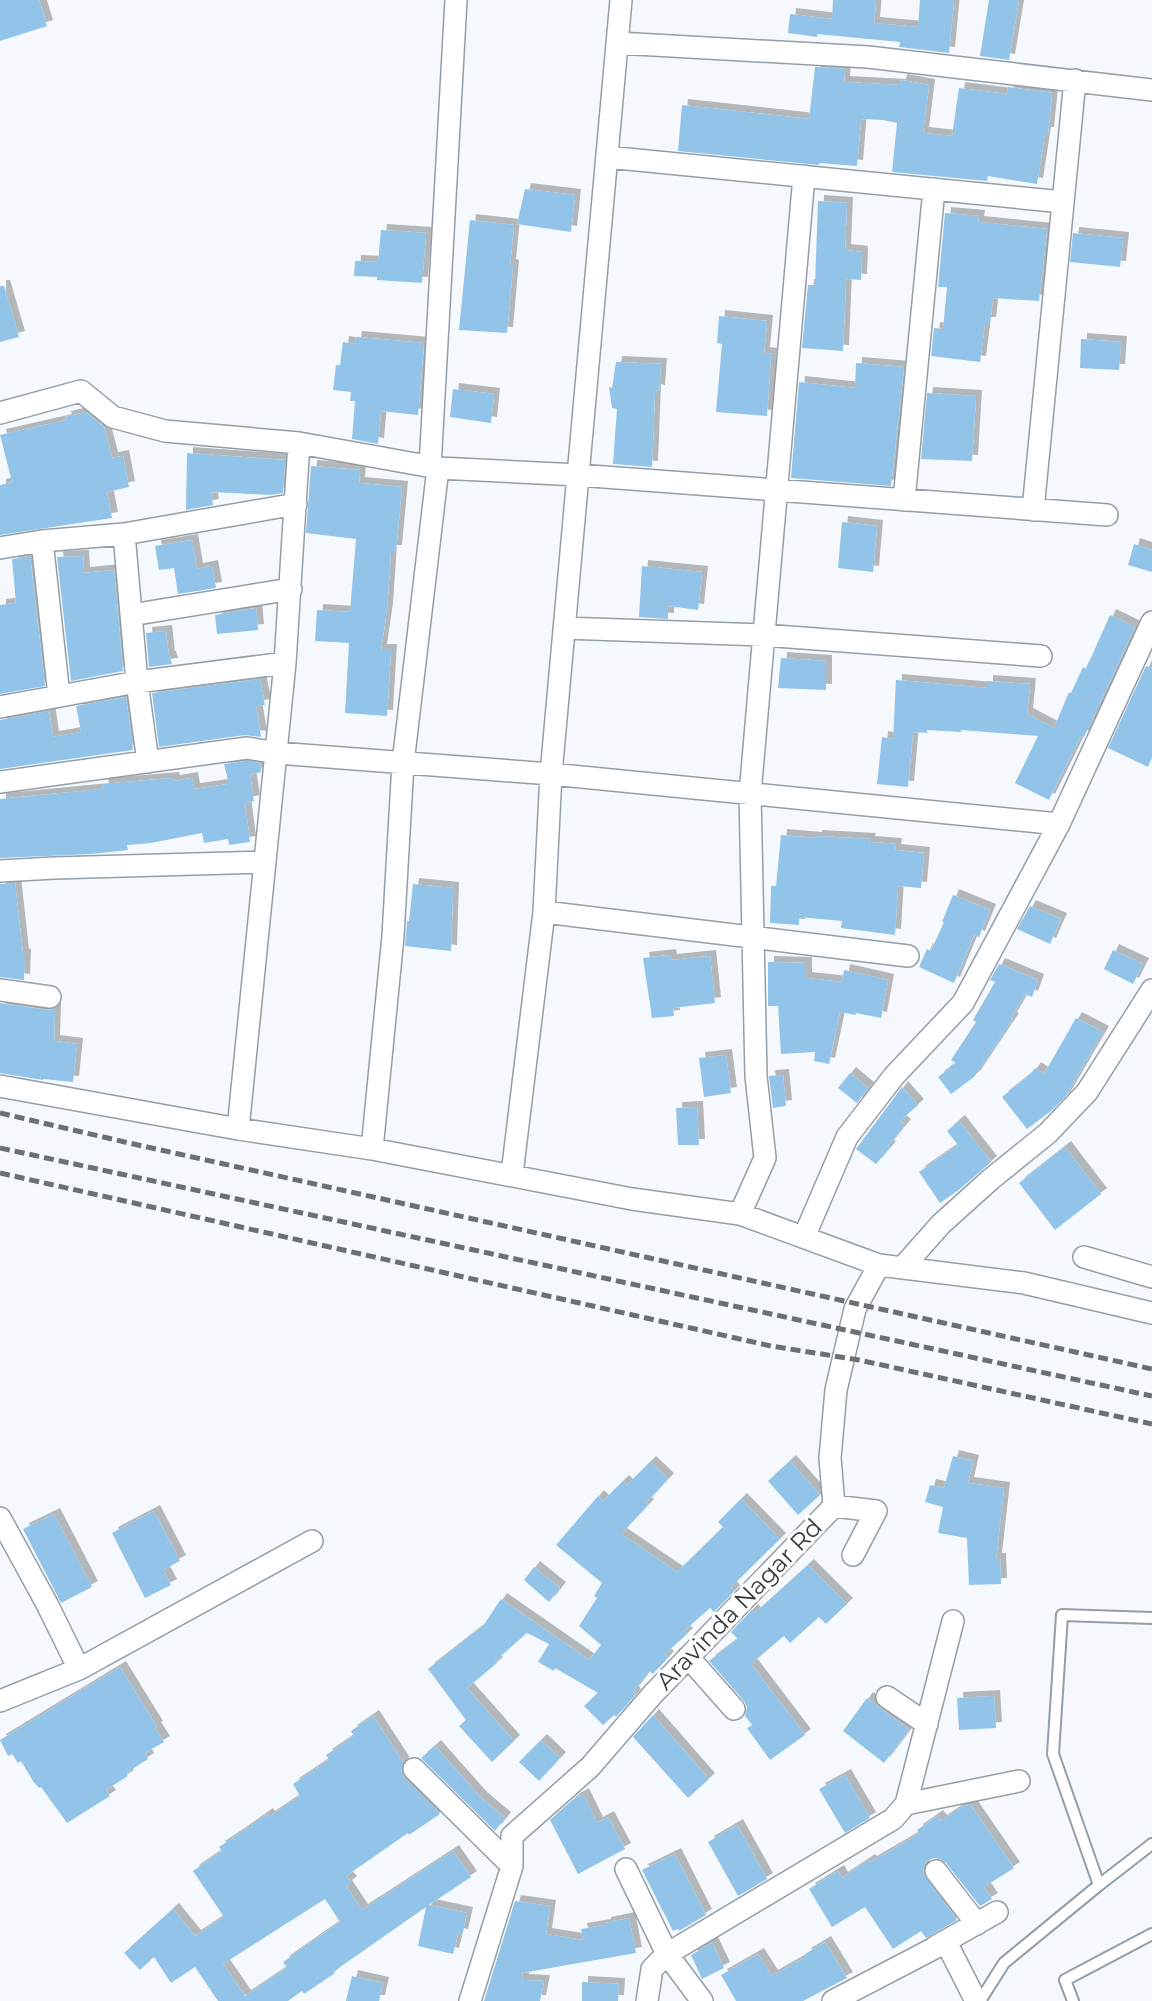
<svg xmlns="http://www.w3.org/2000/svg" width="1152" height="2001" font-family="Montserrat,sans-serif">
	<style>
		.building { fill: #92c3e8; fill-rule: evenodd; filter: url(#shadow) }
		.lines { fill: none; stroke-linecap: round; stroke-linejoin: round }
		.lane-casing { stroke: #939ea7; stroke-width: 14 }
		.street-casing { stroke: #939ea7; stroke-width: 24 }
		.lane { stroke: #fff; stroke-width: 10 }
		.street { stroke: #fff; stroke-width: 21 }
		.rail { stroke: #6b7074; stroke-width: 5; stroke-dasharray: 10 5; stroke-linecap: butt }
		.labels { text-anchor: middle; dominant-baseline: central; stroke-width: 6; stroke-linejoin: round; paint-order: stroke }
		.street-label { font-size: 24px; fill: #373c40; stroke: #fff }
	</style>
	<defs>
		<filter id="shadow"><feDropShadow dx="6" dy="-6" stdDeviation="0" flood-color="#0004"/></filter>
	</defs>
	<rect width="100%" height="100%" fill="#f5f9fd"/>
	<!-- building -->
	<path class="building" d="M0,0H39L47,26L0,41Z
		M833,0H876L874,23L918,27L920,0H954L949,53L899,47L900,42L817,34V37L788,33L790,14L832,19Z
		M989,0H1019L1009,60L980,56Z
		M815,67L845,69L844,82L900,85L901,80L929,85L923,133L952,136L959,88L1007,94L1008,87L1052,93L1048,133H1045L1037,184L988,176L987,181L892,172L897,123L883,120L861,119L857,166L819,163V165L678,151L682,105L809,119Z
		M525,189L575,195L571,232L517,224Z
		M818,201L847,203L845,250L862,252L861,280L846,279L843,351L802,348L808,285H815Z
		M945,213L979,216L978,222L1047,229L1039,301L993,298L990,323H985L980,362L931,356L934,328L943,329L947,287H938Z
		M470,220L514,225L510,265L513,266L507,333L459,330Z
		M381,230L426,233L422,283L377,280V277L354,276L355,261L378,262Z
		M1073,233L1123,238L1120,267L1070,262Z
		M0,286H4L19,337L0,342Z
		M719,316L767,321L764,353L771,354L767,416L716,412L722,344L717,343Z
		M356,337L424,343L418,415L381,411L378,444L352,439L355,401H350L351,392L333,390L336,365H340L343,342L355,344Z
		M1081,339L1121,342L1119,370L1080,368Z
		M616,362L661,364L659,391L655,390L652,467L613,464L617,409L612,408L609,387L612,388Z
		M856,363L904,367L891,486L791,478L799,382L855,388Z
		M453,389L494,394L491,423L450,417Z
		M927,393L976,396L972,461L921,459Z
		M86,412L104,427L112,458L123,456L129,487L107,492L112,518L0,535V485L12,482L0,435L66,420L65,417Z
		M187,453L285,460L283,493L271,495L211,492L213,505L186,510Z
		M311,466L360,470L359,483L402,487L396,551H391L387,609L381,650H391L387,716L345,713L349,643L315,641L317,610L350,612L356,539L306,533Z
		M842,522L877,526L873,572L838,568Z
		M192,540L197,569L212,566L216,588L178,594L174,568L159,570L155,546Z
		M1134,544L1152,550V572L1128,565Z
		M30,556L45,686L0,694V605L16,603L12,559Z
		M83,556L84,573L114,570L123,671L71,681L57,557Z
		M642,566L702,572L698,610L668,606V619L639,617Z
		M256,608L258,630L217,634L215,615Z
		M1110,615L1135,627L1084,737L1081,736L1049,800L1015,783L1038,736L961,730V732L927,730V733L913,732L908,787L877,784L882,737L893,739L896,680L987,688V681L1030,684L1027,714L1054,728L1069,692L1071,693L1083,667L1086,669Z
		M166,631L169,657H170L172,664L149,667L146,633Z
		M781,658L826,661V690L778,688Z
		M1146,666L1152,668V757L1148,767L1108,748Z
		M260,679L265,705L256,706L261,737L245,735L159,747L152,693Z
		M126,697L133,750L0,769V720L49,711L53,737L81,732L76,706Z
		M247,761L260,763L261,769V772L250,775L254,801L245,803L250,842L229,845L228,839L204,843L202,833L151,843L127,845L128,850L91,854L0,858V799L103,789L102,784L173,778L174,781L192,778L194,789L229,784L224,764Z
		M781,835L816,838V836L870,839L869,842L896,844L895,850L924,853L921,888L898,886L895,935L841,928L842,921L799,917V925L770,923L771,886H776Z
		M15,883L23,955H25L24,980L0,977V884Z
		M413,884L453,888L451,951L405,946L407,921H409Z
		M953,895L990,910L979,937L974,935L954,983L919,967L927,949L931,951L944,922H942Z
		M1030,906L1061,919L1050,944L1017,929Z
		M1113,950L1143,964L1133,984L1104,969Z
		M670,955L671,960L710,956L715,1003L673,1008L674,1016L652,1018L643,958Z
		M768,962L806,963V978L842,982L844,970L888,980L881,1018L856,1013L855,1015L840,1012L829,1064L814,1061L815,1052L781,1054L778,1006H768Z
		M999,964L1038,980L1032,997L1025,994L1011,1018L1013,1019L974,1077L951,1094L938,1077L956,1063L951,1060L976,1022L973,1020L995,982L990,980Z
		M0,1003L48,1010L55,1009L54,1041L77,1044L73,1082L43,1079V1080L0,1073Z
		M1076,1018L1103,1032L1065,1097L1051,1111L1027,1129L1002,1097L1031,1074L1035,1068L1044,1074Z
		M726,1055L731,1093L704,1097L699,1058Z
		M850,1073L868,1088L857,1103L838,1088Z
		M783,1075L786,1106L773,1108L769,1076Z
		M902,1087L918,1105L900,1121L905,1125L888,1146L890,1147L876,1164L856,1149Z
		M697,1107L699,1145H678L676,1108Z
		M959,1121L991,1162L960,1189L940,1203L919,1172L958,1145L947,1131Z
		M1065,1147L1101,1194L1055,1230L1019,1183Z
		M953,1456L973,1461L968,1483L1004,1488L996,1559H1000L1001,1584L969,1585L967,1538L938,1533L943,1507L925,1502L930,1485L944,1488Z
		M790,1461L820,1495L798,1515L768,1481Z
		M650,1462L668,1479L646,1503L648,1505L621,1534L677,1572L723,1527L718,1522L741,1499L780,1539L731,1587L734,1591L714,1612L710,1608L684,1631L687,1634L665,1654L668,1657L653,1674L649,1671L633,1692L635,1695L616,1717L614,1715L603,1725L584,1706L598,1693L555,1668L554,1671L538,1662L549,1644L527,1633L495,1661L497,1663L467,1688L514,1741L492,1762L459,1726L466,1720L428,1669L483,1626L501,1599L589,1660L601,1645L579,1626L597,1598L594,1596L602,1583L556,1545L598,1496L603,1501L623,1481L627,1485Z
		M154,1511L180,1561L163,1570L171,1585L145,1598L112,1533Z
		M54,1514L92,1587L61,1603L23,1529Z
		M808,1565L847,1604L826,1624L819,1617L790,1643L784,1636L751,1664L805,1735L770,1760L747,1728L752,1725L745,1716L747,1707L744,1701L709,1661L738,1639L731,1632L752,1610L755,1613Z
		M534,1567L560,1588L549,1602L524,1580Z
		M120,1667L157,1727L155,1728L164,1742L145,1753L148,1759L126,1773L128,1776L106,1790L110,1796L67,1823L41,1787L39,1788L33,1781L21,1761L18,1763L12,1754L8,1756L0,1740Z
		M994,1696L996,1728L959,1730L957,1698Z
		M867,1698L909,1730L884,1763L843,1731Z
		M653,1715L709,1779L688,1798L633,1737Z
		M373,1716L403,1762L401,1772L404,1778L440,1814L409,1835L408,1833L346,1876L351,1882L346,1886L362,1910L453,1851L471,1877L429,1905L467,1913L462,1935L458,1934L453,1954L418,1946L426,1907L333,1972L335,1973L304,1994L302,1991L288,2001H218L195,1967L171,1983L154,1957L140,1970L124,1953L173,1909L195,1936L224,1917L193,1871L222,1851L219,1847L240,1833L267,1814L269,1817L300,1796L293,1784L329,1760L326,1755L354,1736L351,1731ZM325,1899L340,1922L283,1962L287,1968L245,1996L223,1964Z
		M541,1740L560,1758L539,1781L519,1762Z
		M435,1746L481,1798L505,1818L495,1831L421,1758Z
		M845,1775L870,1818L845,1833L819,1789Z
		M583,1794L597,1823L608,1817L625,1849L578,1874L550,1820L574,1799Z
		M970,1804L1014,1868L984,1887L992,1899L980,1906L946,1863L940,1859L934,1858L927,1861L924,1865L923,1873L957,1920L926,1938L921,1931L893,1949L865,1907L832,1927L809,1889L838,1871L842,1878L869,1860L871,1862L919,1834L917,1830L937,1816L941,1821L963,1806Z
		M737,1825L767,1879L738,1896L708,1842Z
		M675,1854L706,1915L679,1931L678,1929L673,1931L642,1870Z
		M515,1901L550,1906L546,1934L583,1940L581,1929L605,1925V1923L629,1918L636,1953L522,1973L523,1980L544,1981L540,2001H484Z
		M825,1942L847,1978L803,2001H736L721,1975L758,1954L772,1976L807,1956L805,1954Z
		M712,1943L724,1968L702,1979L691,1955Z
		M352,1976L383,1983L379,2001H346Z
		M582,1982L619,1984L618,2001H582Z"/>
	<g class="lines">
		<!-- lane casing -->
		<g class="lane-casing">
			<path id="lane" d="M1099,1885L1053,1754L1062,1615L1152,1618
				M980,2001L1004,1963L1099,1885L1152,1844
				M1073,2001L1065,1980L1152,1934"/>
		</g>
		<!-- street casing -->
		<g class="street-casing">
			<path id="street" d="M618,43L868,57L1152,90
				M607,157L1063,202
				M0,413L81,391L113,417L165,431L299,443L438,468
				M430,467L456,0
				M904,500L934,189
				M1033,510L1075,80
				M124,534L137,682L148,762
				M42,541L59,696
				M0,548L42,541L124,534L296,504
				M131,615L291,589
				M564,628L763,635L1041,656
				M285,663L299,443
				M0,707L137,682L285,663L238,1129
				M0,782L247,748L277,753L551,774L1059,824
				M0,871L54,868L263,862
				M544,912L908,956
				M0,990L50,997
				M0,1086L238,1129L372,1149L632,1199L740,1214L879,1265
				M372,1149L393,936L403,763L438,468L578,475L1107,515
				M512,1174L544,912L551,774L621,0
				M740,1214L765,1158L756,1076L750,794L804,176
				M804,1237L847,1137L894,1076L963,1003L1059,824L1152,622
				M1084,1257L1152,1277
				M903,1267L941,1224L991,1179L1048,1133L1087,1092L1152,990
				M834,1506L876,1511L853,1555
				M0,1518L47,1604L79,1669
				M688,1657L734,1709
				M887,1697L927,1724
				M0,1701L79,1669L312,1541
				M414,1769L512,1866
				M906,1804L1019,1781
				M626,1869L667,1954L702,2001
				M936,1871L977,1924
				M935,1947L997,1912
				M470,2001L512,1866V1836L590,1767L653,1694L834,1506L830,1458L836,1390L855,1309L879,1265L1024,1283L1152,1313
				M647,2001L652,1969L667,1954L893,1819L906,1804L953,1621
				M833,2001L946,1942L976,2001"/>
		</g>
		<!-- lane -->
		<use href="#lane" class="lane"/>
		<!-- street -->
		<use href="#street" class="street"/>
		<!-- rail -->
		<path class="rail" d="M0,1113L129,1143L1152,1369
			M0,1148L1152,1396
			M0,1173L771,1346L859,1360L1152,1424"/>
	</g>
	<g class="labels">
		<!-- street labels -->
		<g class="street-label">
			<text transform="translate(739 1604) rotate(-46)">Aravinda Nagar Rd</text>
		</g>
	</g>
</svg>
